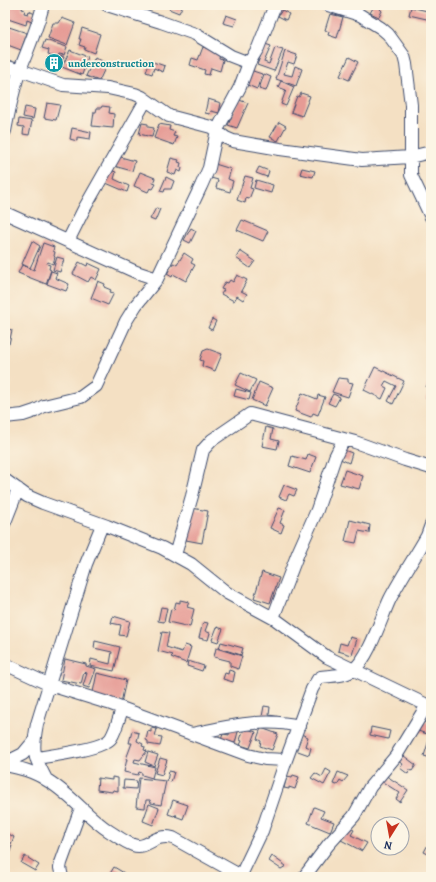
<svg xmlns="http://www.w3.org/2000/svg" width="436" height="882" font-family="Alegreya,serif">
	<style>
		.building { fill: #e69b95 }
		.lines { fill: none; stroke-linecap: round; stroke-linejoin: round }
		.minor-casing { stroke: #3c4a6d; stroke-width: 14 }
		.minor { stroke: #fff; stroke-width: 12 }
		.labels { text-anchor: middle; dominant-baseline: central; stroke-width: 3.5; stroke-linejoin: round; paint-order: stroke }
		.culture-label { font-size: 11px; font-weight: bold; fill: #0d838f; stroke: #fcf5e5; text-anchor: start }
	</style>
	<rect width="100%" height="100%" fill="#fcf5e5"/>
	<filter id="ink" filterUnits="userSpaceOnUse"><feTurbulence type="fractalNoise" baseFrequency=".025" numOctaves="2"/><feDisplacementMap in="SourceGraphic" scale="8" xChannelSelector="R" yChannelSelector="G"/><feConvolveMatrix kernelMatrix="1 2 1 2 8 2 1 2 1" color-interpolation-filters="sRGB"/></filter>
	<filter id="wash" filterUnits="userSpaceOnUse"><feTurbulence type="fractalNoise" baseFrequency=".012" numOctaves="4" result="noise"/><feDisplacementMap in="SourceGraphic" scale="16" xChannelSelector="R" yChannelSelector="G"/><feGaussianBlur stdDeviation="0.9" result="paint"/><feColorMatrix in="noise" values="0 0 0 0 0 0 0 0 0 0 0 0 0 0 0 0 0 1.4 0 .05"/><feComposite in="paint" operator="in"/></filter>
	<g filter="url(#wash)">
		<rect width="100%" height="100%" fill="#f4e0c3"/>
		<g id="blocks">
			<!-- building -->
			<path class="building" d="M5,5H23L22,9L25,10L24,13L28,14L29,11L35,14L32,22L27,20L26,25L5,18Z
				M171,5H183L179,13L169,9Z
				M367,5H382L380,9L382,11L379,17L370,13L373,8Z
				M411,7L431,12V20L409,15Z
				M282,10L289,14L286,20L278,16Z
				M330,14L343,17L337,38L328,35L329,32L325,30Z
				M226,15L237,19L234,26L223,23Z
				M62,18L75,23L67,45L48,38L53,23H59Z
				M9,27L27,33L21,50L5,44Z
				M82,28L100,34L94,53L84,49L85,47L79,45L81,39H79Z
				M45,40L67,47L64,55L59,54L58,57L48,54L49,50L42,48Z
				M265,44L271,46L264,62L269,64L275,48L283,50L274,71L257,65Z
				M203,47L220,53L219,59L223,60L220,71L211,68L209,75L204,74L205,70L190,65L192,58L198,60Z
				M70,50L88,57L82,75L62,67Z
				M285,51L297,55L294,64L288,62L284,74L292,76L295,66L302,69L296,86L276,79Z
				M60,56L64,57L57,71L45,66L50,57L59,59Z
				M95,57L107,64L99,81L86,76Z
				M349,57L358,62L349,80L340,76Z
				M150,61L165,66L163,72L154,68L152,74L146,72Z
				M250,70L262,74L257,89L245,84Z
				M264,74L271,77L266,91L259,89Z
				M281,81L294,87L286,106L281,104L286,90L278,87Z
				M301,93L310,96L302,116L291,112L297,96L299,97Z
				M208,99L221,103L219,113L211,111L210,114L205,113Z
				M239,100L248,103L237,128L228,125Z
				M47,103L60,105L56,120L44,118Z
				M102,106L110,107L109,113L114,114L113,128L92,126L94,112H96L97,108H101Z
				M25,107L35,109L33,119L23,117Z
				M19,119L32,121L29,135L23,134L24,127L18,126Z
				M279,122L286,126L278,141L270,137Z
				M142,123L148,124V127L154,128L152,137L139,134Z
				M159,124L170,126L169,130L175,132L173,136L177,137L174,145L154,138Z
				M72,128L91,132L90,139L77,137V141L70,139Z
				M117,156L135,161L132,171L114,166Z
				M171,158L179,160L178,162L181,163L180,167L182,168L181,172L177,170L175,175L167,172Z
				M215,164L231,169L228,179L233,181L230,192L216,188L218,180L211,178Z
				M259,167L269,171L267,177L256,173Z
				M302,168L315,171L313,177L300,174Z
				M110,170L116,172L114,179L129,186L127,192L106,183Z
				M140,172L155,178L153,183L156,184L153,189L150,188L148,192L134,186Z
				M245,176L253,178L250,188L253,189L249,199L246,198L245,203L237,200Z
				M166,177L174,181L171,189H165L164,192L160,191Z
				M256,180L273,185L271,193L254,188Z
				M156,208L160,209L155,221L150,219Z
				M242,220L268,231L263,241L237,230Z
				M191,228L196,231L190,243L184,240Z
				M32,241L40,246L30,268L22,264Z
				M43,243L54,247L53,251L55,252L54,256L55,257L53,264L48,262L47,264L50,265L49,269L51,270L46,284L18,273L22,265L34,270Z
				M240,251L255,261L250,268L236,258Z
				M184,253L193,259L191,263L195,265L186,281L173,274L172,277L167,274L173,263L177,265Z
				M57,257L64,259L60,272L53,270Z
				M79,262L87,266L88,263L101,269L96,280L91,277L88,282L73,274Z
				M51,271L57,273L55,278L69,284L66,291L47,284Z
				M237,275L247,280L241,291L247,294L243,300L237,296L234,301L221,294L224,290L221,289L225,282L228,283L230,280L233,282Z
				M98,281L105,284L104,287L111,290L110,292L114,293L108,305L91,298Z
				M212,319L216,321L212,330L208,328Z
				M5,328L12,330L9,344L5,342Z
				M208,349L222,354L215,371L202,366L203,361L200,360L203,351Z
				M375,367L404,381L393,404L388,401L396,386L386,381L383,386L387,388L382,399L364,390Z
				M241,373L256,380L250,392L235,385Z
				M338,378L348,379V382L353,383L348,397L332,392Z
				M431,378V389L426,387Z
				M259,382L273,388L265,406L252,400Z
				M236,389L251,393L249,400L234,396Z
				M302,393L317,399L318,395L325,397L318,415L313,413L311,417L295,411Z
				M429,393L431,394V401L426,399Z
				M333,394L340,397L335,406L328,403Z
				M266,427L273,429L271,439L279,441L277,449L262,446Z
				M344,450L352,453L349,463L340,459Z
				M308,454L316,457L310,473L289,466L292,456L306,460Z
				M345,470L363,476L359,489L340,484Z
				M284,485L297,490L294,496L289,494L286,500L279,497Z
				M192,508L208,511L202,543L186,540Z
				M279,508L285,510L280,523L284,525L281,533L270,528Z
				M350,520L370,525L369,533L359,531L356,543L345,541Z
				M262,572L279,578L270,603L254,598Z
				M180,600L189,602L187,607L194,609L190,627L168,622L171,609L174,610L176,602L180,603Z
				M161,607L167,608L164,622L158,621Z
				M113,616L130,621L126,636L119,635L121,625L111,623Z
				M203,622L208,623L205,631L210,633L208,640L199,638Z
				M217,627L223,629L218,642L212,640Z
				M162,632L169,633L166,647L182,652L185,645L191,647L186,663L171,657L173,655L158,651Z
				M350,637L357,639L352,655L338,651L340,643L347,645Z
				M95,641L120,647L114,671L90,666L91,659L110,664L112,652L94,648Z
				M221,642L243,648L241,655L219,648Z
				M216,648L242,656L238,669L230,666V661L214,657Z
				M65,659L86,664V666L96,669L89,688L83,686L87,673L84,672L81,684L61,680Z
				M188,661L204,666L202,671L187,666Z
				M229,670L235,672L233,682L223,679L225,673L228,674Z
				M97,673L126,680L121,703L92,697Z
				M264,706L270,707L269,715L281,717L261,722Z
				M417,719L427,723V721L430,722L427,734L418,731L417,734L413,732Z
				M371,727L390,731L388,739L370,735Z
				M151,728L157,729L155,736L162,737L160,746L148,744V741L146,740L148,731L151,732Z
				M239,728L235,743L221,740L223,734L229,735L230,730Z
				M244,728L256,732L250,748L240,745L242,741L240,740Z
				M261,728L278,734L272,750L260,746L261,741L257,739Z
				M132,731L139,733L137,741L143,744L142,746L145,747L144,750L147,751L140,760L135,759L134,762L155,767L152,778L142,775V773L139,772L138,775L124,772L127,759H126L132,743H129Z
				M301,734L308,737L305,746L311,748L309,755L295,750Z
				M429,740L431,741V758L424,756Z
				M148,752L158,755L154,766L145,762Z
				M404,756L416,765L412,771L409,769L408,774L400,768L403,764L399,762Z
				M160,758L167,760L162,775L155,773Z
				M326,769L331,772L324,785L311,778L315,773L322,777Z
				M169,771L174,772L171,782L167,781Z
				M338,772L348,776L343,782L340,780L337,785L333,784Z
				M293,775L299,777L295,789L289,787V789L284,788L287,776L292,777Z
				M385,775L408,790L400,802L396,799L400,793L381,781Z
				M112,777L118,778V791L113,790L112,792L97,790L98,778L112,780Z
				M139,778L166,781L161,805L151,803L150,800H146L145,808L136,807Z
				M124,780L137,781L136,789L123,788Z
				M173,800L188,805L183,819L175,816L177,815H175L174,816L168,814Z
				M149,804L159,808L153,825L143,821Z
				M314,807L324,811L321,817L334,822L330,832L308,823Z
				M348,827L354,830L351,835L367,843L362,851L341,840Z
				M5,832L14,837L11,844L5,841Z
				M431,839V854L430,855L424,852Z
				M5,844L12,846L5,865Z
				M25,856L39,865L35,871L21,863Z
				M272,856L286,866L281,869L269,861Z
				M114,867L124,873L121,877H108Z"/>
		</g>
	</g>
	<g filter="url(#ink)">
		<use href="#blocks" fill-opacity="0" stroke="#3c4a6d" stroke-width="1"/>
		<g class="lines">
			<!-- minor casing -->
			<g class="minor-casing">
				<path id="minor" d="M107,5L161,22L195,34L231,56L249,63
					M328,5L360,15L381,28L388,34L404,56L406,64L411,105V175L431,217
					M5,66L20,71
					M20,70L63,85L108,88L135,94L142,97L169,116L211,127L226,138L233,141L280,149L362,160L410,157L431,152
					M5,131C9,110 13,90 20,70C28,48 38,27 43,5
					M5,213L136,272L157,279
					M68,241L84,209L146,100
					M5,417L23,415L35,411L44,406L81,397L96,386L126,321L136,305L157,279L201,186L209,168L217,130L240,87L249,63L258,48L275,5
					M5,480L27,496L43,503L107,526L162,548L191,564L227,593L275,619L327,657L431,707
					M5,522L18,489
					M175,555L192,496L203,450L212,440L250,414L355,442L405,460L431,468
					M273,618L298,553L317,510L335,457L344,439
					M5,664L50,685L108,703L248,755L265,759L286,760
					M191,734C227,727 263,717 299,726
					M36,758C49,756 104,749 111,738C116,730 119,718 122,709
					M5,763L23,754L33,742
					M5,765C19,768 33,771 45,779C69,792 86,816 109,831C117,836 124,842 133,845C148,850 153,833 173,838L243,877
					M46,779C33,755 32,750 37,724L86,564L102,525
					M241,875L262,831L286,760L312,689L318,679L321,677C332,675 345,677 354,669C369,658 381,618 390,599C401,578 415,557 427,536L431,525
					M62,877L60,868L61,863L81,808
					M304,877L328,845L354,816L370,787L396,756L427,705"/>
			</g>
			<!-- minor -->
			<use href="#minor" class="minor"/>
		</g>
	</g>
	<!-- icons -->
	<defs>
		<g id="building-disc" transform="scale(1)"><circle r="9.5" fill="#0f9aa8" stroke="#fcf5e5"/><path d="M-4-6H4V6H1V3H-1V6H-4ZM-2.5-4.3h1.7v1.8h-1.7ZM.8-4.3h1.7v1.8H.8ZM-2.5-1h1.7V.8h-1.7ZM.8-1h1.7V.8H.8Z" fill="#fff"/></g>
	</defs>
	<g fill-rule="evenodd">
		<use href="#building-disc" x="54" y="63"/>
	</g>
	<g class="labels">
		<!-- culture labels -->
		<g class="culture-label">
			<text x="68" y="63">underconstruction</text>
		</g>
	</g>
	<!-- margin -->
	<rect width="436" height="882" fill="none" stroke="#fcf5e5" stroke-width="20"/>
	<!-- north arrow -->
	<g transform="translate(390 836) rotate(191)"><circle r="19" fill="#fcf5e5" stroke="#a2a6af"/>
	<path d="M0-3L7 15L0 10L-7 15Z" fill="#c8321e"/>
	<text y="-6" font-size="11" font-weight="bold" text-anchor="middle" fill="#1b2f5e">N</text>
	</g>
</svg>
